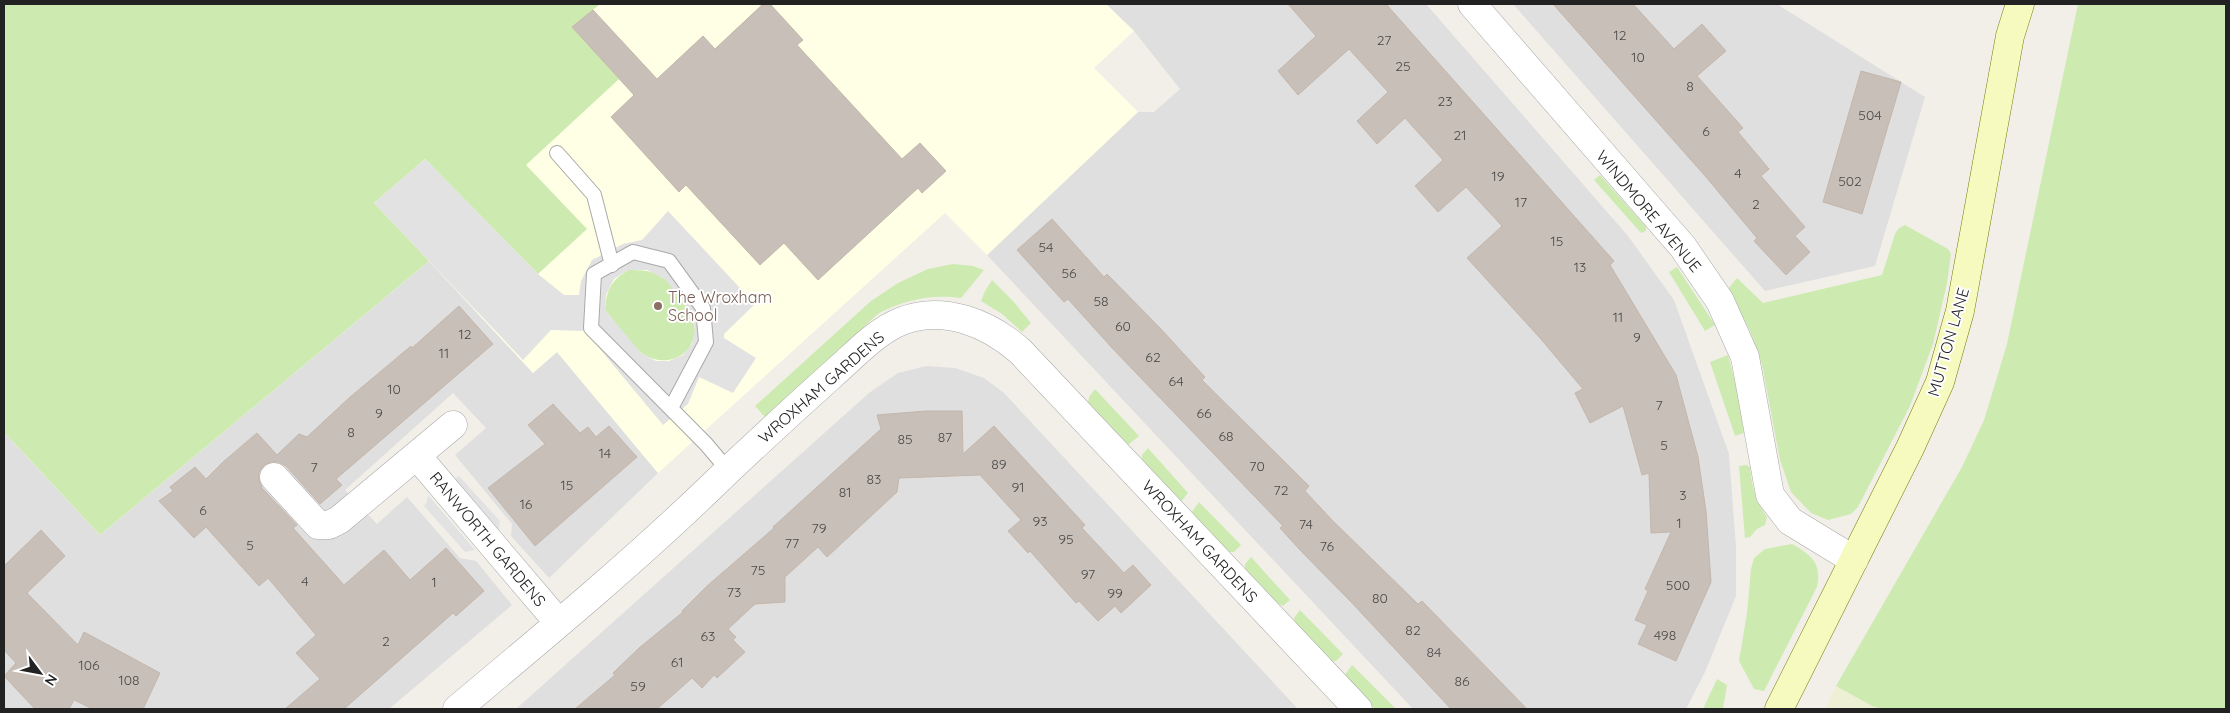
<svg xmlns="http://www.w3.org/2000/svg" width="2230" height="713" font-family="Quicksand,sans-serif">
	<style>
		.residential { fill: #e0dfdf }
		.education { fill: #ffffe5 }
		.farmland { fill: #eef0d5 }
		.grass { fill: #cdebb0 }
		.parking { fill: #e2e2e2; fill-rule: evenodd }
		.building { fill: #c7bfb8; stroke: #c4b6ab }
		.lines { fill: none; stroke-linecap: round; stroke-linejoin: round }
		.lane-casing { stroke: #a9a9a9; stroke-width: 16 }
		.street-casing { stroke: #a9a9a9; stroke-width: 29 }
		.secondary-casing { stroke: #707d05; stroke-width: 29 }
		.lane { stroke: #fff; stroke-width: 14 }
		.street { stroke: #fff; stroke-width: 28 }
		.secondary { stroke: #f7fabf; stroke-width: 28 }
		.education-dot { fill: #8d6e63; stroke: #fff; stroke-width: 2 }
		.labels { text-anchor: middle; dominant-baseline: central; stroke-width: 4; stroke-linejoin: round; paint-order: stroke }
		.number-label { font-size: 14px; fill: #4b4948 }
		.street-label { font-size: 16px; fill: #222; stroke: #fff }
		.education-label { font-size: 16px; fill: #785e54; stroke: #fff; text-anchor: start }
	</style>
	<rect width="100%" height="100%" fill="#f2efe9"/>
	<!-- residential -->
	<path class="residential" d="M1106,4H1426L1628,236L1674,300L1729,454L1736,547V596L1705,672L1686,709H1413L987,255L1138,112H1154L1180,89L1134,31Z
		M1513,4H1777L1925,97L1875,266L1765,291Z
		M429,261L533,373L557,352L658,473L549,578L511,536L512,524L455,455L486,428L453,393L345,490L377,524L407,497L460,558L476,561L512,605L389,709H4V432L100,535Z
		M926,366L955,368L984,378L1004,393L1298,709H516L869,393L898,373Z"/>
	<!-- education -->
	<path class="education" d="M4,4H1106L1134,31L1094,68L1138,112L987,255L945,213L658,473L557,352L533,373L429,261L100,535L4,432Z"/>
	<!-- farmland -->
	<path class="farmland" d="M1836,686L1872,706L1882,709H1825Z"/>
	<!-- grass -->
	<path class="grass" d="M4,4H600L572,27L619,79L526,165L587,229L538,274L425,159L374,203L429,261L100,535L4,432Z
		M2078,4H2226V709H1882L1872,706L1836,686L1962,467L1984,420L2007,344Z
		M1600,175L1646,227V231L1641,233L1594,180Z
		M1905,225L1948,249L1951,254L1947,283L1933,344L1910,406L1858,507L1851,514L1828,520L1811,513L1791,492L1780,460L1762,365L1750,331L1728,289L1737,278L1763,303L1882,275L1895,234L1898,229Z
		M953,264L973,266L984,270L961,298C930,294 906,300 879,313L765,417L755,406L871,301L898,283L928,269Z
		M1677,267L1715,325L1705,331L1669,272Z
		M628,270C641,270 655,270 665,279C675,286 696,319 695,332C692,358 664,368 643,354C630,346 616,322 605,310C607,289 610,282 628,270Z
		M992,280L1013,301L1031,323L1022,332L1002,314L981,301L985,291Z
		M1728,355L1737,389L1744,433L1735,436L1710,362Z
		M1095,389L1139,436L1128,445L1088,403L1089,397Z
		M1148,448L1188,493L1180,503L1142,461V455Z
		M1746,465L1750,467C1752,487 1755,500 1767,517L1765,525L1757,529L1750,537L1745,538L1739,466Z
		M1199,502L1241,545L1234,552H1227L1191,513Z
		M1792,544C1812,555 1822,564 1817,587L1764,691L1754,689L1739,661L1747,613L1751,569L1754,558L1765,549Z
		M1251,557L1290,600L1283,606L1274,602L1245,570V564Z
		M1300,610L1343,654L1336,661H1329L1295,625L1294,618Z
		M1352,665L1396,709H1375L1344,676Z
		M1717,679L1727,685L1723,709H1703Z"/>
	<!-- parking -->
	<path class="parking" d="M425,159L538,274L564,295H579L581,281L592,260L623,244L642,240L668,211L755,304L724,334V338L756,358L733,393L699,377L688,404L663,425L585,331L551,330L523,360L374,203ZM628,270H647L665,279L685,305L693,320L695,330L692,344L683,355L669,361H656L641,353L605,310L606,295L614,279Z
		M459,476L500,521L498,535L448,478L455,479Z
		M428,495L475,550L465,552L424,506L427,502Z"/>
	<!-- building -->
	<path class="building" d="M763,4H770L803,40L797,45L902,159L920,143L946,171L922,193L918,188L818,280L784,243L760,265L686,185L679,192L611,117L634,95L572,27L593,10L657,79L703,36L715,49Z
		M1288,4H1386L1614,261L1610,265L1676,375L1698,457L1706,511L1711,582L1676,661L1638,644L1647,625L1635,620L1648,591L1645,589L1671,532L1651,533L1649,473L1642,475L1623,406L1590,423L1575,393L1583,389L1540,338L1467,258L1502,226L1466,187L1438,212L1415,186L1443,160L1405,118L1377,144L1357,121L1388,92L1349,49L1298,95L1278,71L1316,36Z
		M1553,4H1633L1674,49L1702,24L1726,51L1697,76L1743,128L1738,132L1769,169L1761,176L1805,227L1795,236L1810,252L1786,275L1754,241L1757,238L1706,177Z
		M1861,71L1901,82L1862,214L1823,202Z
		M1052,219L1104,277L1107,274L1160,328L1205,377L1202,380L1309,486L1305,491L1332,520L1418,604L1422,601L1527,709H1451L1352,603L1300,550L1280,528L1283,526L1113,349L1068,299L1064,302L1017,250Z
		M459,306L493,344L336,479L342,485L320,504L286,466L279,462H271L264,465L259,472V480L262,488L297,525L293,528L344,585L384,550L410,580L446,548L484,591L456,616L453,613L344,709H285L320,679L296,653L316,635L268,578L259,586L206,527L194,538L159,501L173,491L170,487L195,467L206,479L223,462L257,433L277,455L299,434L307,437L349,398L411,346L412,348Z
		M553,404L580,433L588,427L596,437L609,426L637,457L535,546L488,488L545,444L528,425Z
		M926,411H962L963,454L994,426L1085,525L1082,528L1124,573L1133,565L1151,585L1121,613L1115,606L1098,621L1079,601L1076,603L1030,551L1028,553L1008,531L1021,520L980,475L899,478L897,492L827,557L818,547L785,577V602L755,604L728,629L736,637L733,640L745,652L717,678L714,675L702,688L692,678L657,709H575L615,675L613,673L639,648L683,612L682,611L707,586L774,528L773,527L881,429L877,415Z
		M41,530L65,556L27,593L78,645L84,632L160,673L143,709H93L74,700L69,709H35L4,676L16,663L4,650V566Z"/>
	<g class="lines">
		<!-- lane casing -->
		<g class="lane-casing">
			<path id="lane" d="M557,153L594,195L612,265
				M671,408L706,342L703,308L669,261L633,252L594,274L591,328L706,444L728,470"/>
		</g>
		<!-- street casing -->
		<g class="street-casing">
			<path id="street" d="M1472,4L1683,247L1720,301L1745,357L1770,495L1790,521L1854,560
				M417,456L559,623
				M274,477L318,525H329L339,520L453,425
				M457,709C543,637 630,565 711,487C751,448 792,411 833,374C854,356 876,331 902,321C944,305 988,323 1020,351L1358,709"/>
		</g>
		<!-- secondary casing -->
		<g class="secondary-casing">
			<path id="secondary" d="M1779,709L1910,448L1940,382L1960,311L2010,36L2020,4"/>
		</g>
		<!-- lane -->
		<use href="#lane" class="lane"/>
		<!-- street -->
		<use href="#street" class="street"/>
		<!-- secondary -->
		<use href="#secondary" class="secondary"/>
	</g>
	<!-- markers -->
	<circle class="education-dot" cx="658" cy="306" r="5"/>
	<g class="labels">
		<!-- number labels -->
		<g class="number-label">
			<text x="1620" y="35">12</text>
			<text x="1384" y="40">27</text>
			<text x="1638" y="57">10</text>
			<text x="1403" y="66">25</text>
			<text x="1690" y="86">8</text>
			<text x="1445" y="101">23</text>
			<text x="1870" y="115">504</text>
			<text x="1706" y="131">6</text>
			<text x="1460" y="135">21</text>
			<text x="1738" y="173">4</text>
			<text x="1498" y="176">19</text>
			<text x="1850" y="181">502</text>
			<text x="1521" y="202">17</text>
			<text x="1756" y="204">2</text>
			<text x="1557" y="241">15</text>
			<text x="1046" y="247">54</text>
			<text x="1580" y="267">13</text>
			<text x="1069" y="273">56</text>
			<text x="1101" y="301">58</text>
			<text x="1618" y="317">11</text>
			<text x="1123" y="326">60</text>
			<text x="465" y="334">12</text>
			<text x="1637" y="337">9</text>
			<text x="444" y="353">11</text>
			<text x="1153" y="357">62</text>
			<text x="1176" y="381">64</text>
			<text x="394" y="389">10</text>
			<text x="1659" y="405">7</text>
			<text x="379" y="413">9</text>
			<text x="1204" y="413">66</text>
			<text x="351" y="432">8</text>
			<text x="1226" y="436">68</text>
			<text x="945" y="437">87</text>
			<text x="905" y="439">85</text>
			<text x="1664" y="445">5</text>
			<text x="605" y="453">14</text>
			<text x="999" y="464">89</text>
			<text x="1257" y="466">70</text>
			<text x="314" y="467">7</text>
			<text x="874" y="479">83</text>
			<text x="567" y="485">15</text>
			<text x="1018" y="487">91</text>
			<text x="1281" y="490">72</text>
			<text x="845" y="492">81</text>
			<text x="1683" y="495">3</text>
			<text x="526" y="504">16</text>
			<text x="203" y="510">6</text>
			<text x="1040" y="521">93</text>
			<text x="1679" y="523">1</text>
			<text x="1306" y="524">74</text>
			<text x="819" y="528">79</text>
			<text x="1066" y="539">95</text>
			<text x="792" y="543">77</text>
			<text x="250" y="545">5</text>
			<text x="1327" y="546">76</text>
			<text x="758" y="570">75</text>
			<text x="1088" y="574">97</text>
			<text x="305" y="581">4</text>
			<text x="434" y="582">1</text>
			<text x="1678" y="585">500</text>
			<text x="734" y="592">73</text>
			<text x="1115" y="593">99</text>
			<text x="1380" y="598">80</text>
			<text x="1413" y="630">82</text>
			<text x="1665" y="635">498</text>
			<text x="708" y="636">63</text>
			<text x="386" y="641">2</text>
			<text x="1434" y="652">84</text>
			<text x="677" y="662">61</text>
			<text x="89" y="665">106</text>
			<text x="129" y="680">108</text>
			<text x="1462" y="681">86</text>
			<text x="638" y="686">59</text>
		</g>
		<!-- street labels -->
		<g class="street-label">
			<text transform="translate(1649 211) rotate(50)">WINDMORE AVENUE</text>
			<text transform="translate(1948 342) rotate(-74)">MUTTON LANE</text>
			<text transform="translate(821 387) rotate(-41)">WROXHAM GARDENS</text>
			<text transform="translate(488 539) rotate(50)">RANWORTH GARDENS</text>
			<text transform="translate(1200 541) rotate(47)">WROXHAM GARDENS</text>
		</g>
		<!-- education labels -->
		<g class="education-label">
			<text x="668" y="297">The Wroxham<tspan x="668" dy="18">School</tspan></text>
		</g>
	</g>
	<!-- border -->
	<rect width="2230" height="713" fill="none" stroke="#222222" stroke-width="10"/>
	<!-- north arrow -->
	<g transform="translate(40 673) rotate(122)" stroke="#ffffff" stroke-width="4" paint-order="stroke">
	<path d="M0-4L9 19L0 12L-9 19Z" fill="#222222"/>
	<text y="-8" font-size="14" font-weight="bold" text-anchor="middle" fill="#222222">N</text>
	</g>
</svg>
